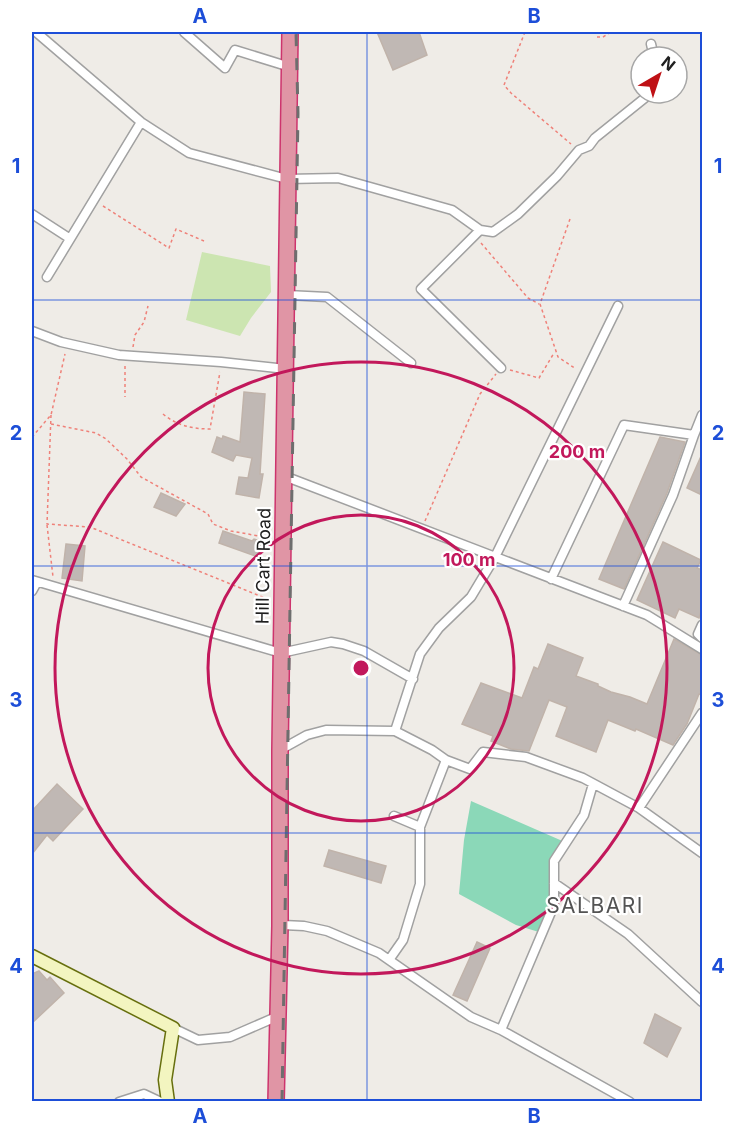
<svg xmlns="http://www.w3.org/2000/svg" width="734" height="1133" font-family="Inter,sans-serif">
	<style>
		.grass { fill: #cce5b1 }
		.pitch { fill: #8bd8b8 }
		.building { fill: #c0b8b4; stroke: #c0b3aa; stroke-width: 1.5 }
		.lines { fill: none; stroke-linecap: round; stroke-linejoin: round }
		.street-casing { stroke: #a1a1a1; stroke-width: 11 }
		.secondary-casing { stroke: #676f0e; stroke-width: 15 }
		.highway-casing { stroke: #cd346d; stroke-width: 18 }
		.path { stroke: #ef8179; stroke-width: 1.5; stroke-dasharray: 3 3; stroke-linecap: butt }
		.street { stroke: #fff; stroke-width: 8 }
		.secondary { stroke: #f3f5c0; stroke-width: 12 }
		.highway { stroke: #e095a5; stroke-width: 15 }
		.rail { stroke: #6e6e6e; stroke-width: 3; stroke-dasharray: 12 12; stroke-linecap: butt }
		.grid { fill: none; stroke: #1d4ed8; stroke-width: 1.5; stroke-opacity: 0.55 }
		.ring { fill: none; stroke: #c2185b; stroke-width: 3 }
		.labels { text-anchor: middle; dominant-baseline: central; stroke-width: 4.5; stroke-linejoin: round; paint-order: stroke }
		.street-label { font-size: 18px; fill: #202020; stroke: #fff }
		.quarter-label { font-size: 21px; letter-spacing: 1.5px; fill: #535353; stroke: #fff }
		.centre { fill: #c2185b; stroke: #fff; stroke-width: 3 }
		.ring-label { font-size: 18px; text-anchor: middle; font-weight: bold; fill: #c2185b; stroke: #fff; stroke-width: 4.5; stroke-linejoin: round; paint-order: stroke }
		.neatline { fill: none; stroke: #1d4ed8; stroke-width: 2 }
		.grid-label { font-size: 20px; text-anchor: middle; font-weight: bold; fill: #1d4ed8 }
	</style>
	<rect width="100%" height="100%" fill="#efece7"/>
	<!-- grass -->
	<path class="grass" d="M202,252L270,266L271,292L251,318L240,336L186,320Z"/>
	<!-- pitch -->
	<path class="pitch" d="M471,801L567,843L554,861V905L542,933L516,925L459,894L464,840Z"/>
	<!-- building -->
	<path class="building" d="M377,32H419L427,55L393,70Z
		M244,392L265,394L260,474H263L259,498L236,494L239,477L248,478L252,458L236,455L233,461L212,452L217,437L222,439L223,436L240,442Z
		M660,437L685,442L667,493L624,589L599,579Z
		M702,454V495L687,488Z
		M161,493L185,504L176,516L154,507Z
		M223,531L252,541L254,539L263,542L258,557L219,543Z
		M663,542L701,560L697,568L702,570V609L699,618L679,609L675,618L637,600Z
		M66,544L85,546L82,581L62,578Z
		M674,639L702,655V695L699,694L687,724L673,745L636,729L635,731L608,720L596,752L556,736L567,707L549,700L529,751L511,749L491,741L493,736L462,724L481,683L522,698L534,667L538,669L548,644L583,658L576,676L598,684V686L611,692L630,697L647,704Z
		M57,784L83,809L53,841L47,835L32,854V811Z
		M329,850L386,866L381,883L324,866Z
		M477,942L490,948L467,1001L453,995Z
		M39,971L47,980L50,977L64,993L32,1023V974Z
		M655,1014L681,1028L667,1057L644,1043Z"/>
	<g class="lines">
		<!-- street casing -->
		<g class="street-casing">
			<path id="street" d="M36,32L141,122L189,153L287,179L338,178L452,210L480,230L421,289L501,368
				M184,32L225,68L235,50L290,67
				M651,44L654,57
				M32,214L69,238
				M480,230L493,232L518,214L557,176L579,150L589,146L595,138L651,93
				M47,277L141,122
				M287,295L327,297L411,363
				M32,331L61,342L119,355L221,362L286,369
				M284,478L292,479L647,615L702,649
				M551,579L624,425L694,435L702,415
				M32,580L281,653L331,642L343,644L364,651L413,679
				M32,591L37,582
				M623,606L673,495L694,435
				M702,625L698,634L702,638
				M395,731L432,750L446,760
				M280,750L307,735L326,730L395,731L420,654L439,628L471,597L495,557L618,306
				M639,808L702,713
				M394,816L420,827L446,760L470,769L483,752L526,757L583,778L639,808L702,853
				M554,883L628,934L702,1002
				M280,926L283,925L304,926L327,931L379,953L471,1017L501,1030L630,1102
				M389,960L403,940L420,884V827
				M173,1028L198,1040L230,1037L276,1017
				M501,1030L554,905V861L584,815L593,784
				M119,1102L144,1094L161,1102"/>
		</g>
		<!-- secondary casing -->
		<g class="secondary-casing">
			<path id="secondary" d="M32,956L173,1028L165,1080L168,1102"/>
		</g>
		<!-- highway casing -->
		<g class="highway-casing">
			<path id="highway" d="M276,1102L280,926V750L290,32"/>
		</g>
		<!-- path -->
		<path class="path" d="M525,32L504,85L511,93L571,144
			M597,37H603L611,32
			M103,206L169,248L176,229L204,241
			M570,219L540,304L558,357L576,369
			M481,243L528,298L539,304
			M133,347L135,335L144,322L148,306
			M125,366V397
			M510,370L539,378L554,353
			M163,414C176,425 192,429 210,429L220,372
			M51,415L47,524L90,527L270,600
			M51,424L96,433L106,439L127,459L141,477L208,514L213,524L231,531L270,538
			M32,437L51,415L65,354
			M425,521L480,394L496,374
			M47,525L53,577"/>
		<!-- street -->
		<use href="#street" class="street"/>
		<!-- secondary -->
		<use href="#secondary" class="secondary"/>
		<!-- highway -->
		<use href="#highway" class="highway"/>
		<!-- rail -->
		<path class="rail" d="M282,1102L298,113L296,32"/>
	</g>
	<!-- grid -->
	<path class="grid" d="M367,32V1102M32,300H702M32,566H702M32,833H702"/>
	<!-- distance rings -->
	<g class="ring">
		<circle cx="361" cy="668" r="153"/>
		<circle cx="361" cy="668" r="306"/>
	</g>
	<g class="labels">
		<!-- street labels -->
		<g class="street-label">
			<text transform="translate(263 566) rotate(-89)">Hill Cart Road</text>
		</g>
		<!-- quarter labels -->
		<g class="quarter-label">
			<text x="595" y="905">SALBARI</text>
		</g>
	</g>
	<circle cx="361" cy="668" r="9" class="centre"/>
	<g class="ring-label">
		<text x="577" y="458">200 m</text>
		<text x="469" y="566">100 m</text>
	</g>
	<!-- border -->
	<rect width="734" height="1133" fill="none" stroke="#ffffff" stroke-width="66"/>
	<!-- north arrow -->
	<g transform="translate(659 75) rotate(39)"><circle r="28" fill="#ffffff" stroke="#a6a6a6" stroke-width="1.5"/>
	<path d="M0-4.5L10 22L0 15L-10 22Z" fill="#bf1115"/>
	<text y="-9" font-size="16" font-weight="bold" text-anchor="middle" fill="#202020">N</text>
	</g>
	<rect x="33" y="33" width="668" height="1067" class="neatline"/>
	<g class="grid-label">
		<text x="200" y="23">A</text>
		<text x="534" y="23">B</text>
		<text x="16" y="173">1</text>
		<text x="718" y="173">1</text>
		<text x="16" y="440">2</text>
		<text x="718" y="440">2</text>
		<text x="16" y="707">3</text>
		<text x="718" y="707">3</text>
		<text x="16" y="973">4</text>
		<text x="718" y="973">4</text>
		<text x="200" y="1123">A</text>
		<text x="534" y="1123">B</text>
	</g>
</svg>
